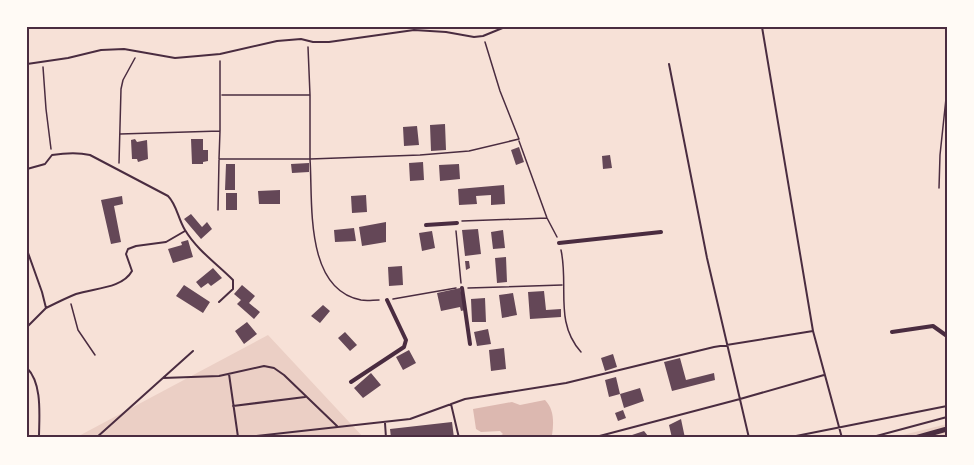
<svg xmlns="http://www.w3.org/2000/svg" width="974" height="465" font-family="Rubik,sans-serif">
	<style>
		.green { fill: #ebcfc5 }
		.water { fill: #dcb8b0 }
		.building { fill: #644757 }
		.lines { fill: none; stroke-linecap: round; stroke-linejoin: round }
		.path { stroke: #4a2c40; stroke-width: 1.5 }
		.service { stroke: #4a2c40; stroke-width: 2 }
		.minor { stroke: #4a2c40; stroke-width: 4 }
		.secondary { stroke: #4a2c40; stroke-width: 5 }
		.neatline { fill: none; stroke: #4a2c40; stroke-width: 2 }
	</style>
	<rect width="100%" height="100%" fill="#f7e1d7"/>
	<!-- green -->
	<path class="green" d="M268,335L364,438H75Z
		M947,424V438H891Z"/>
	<!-- water -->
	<path class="water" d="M545,400C554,409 554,422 552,435L537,438H496L503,434L500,431L481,432L476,429L473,409L512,402L520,405Z"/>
	<!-- building -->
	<path class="building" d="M445,124L446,150L431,151L430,125Z
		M417,126L419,145L404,146L403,127Z
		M135,139L137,142L147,140L148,159L138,162L137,159H132L131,140Z
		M191,139H203V150H208V161L203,162V164H192Z
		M519,147L524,162L516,165L511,150Z
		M610,155L612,168L603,169L602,156Z
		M423,162L424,180L410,181L409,163Z
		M309,163V172L292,173L291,164Z
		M226,164H235V190H225Z
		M459,164L460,179L440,181L439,165Z
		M504,185L505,204L491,205V195L476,196L477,204L459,205L458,189Z
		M280,190V204H259L258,191Z
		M226,193H237V210H226Z
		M366,195L367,212L352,213L351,196Z
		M122,196L123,204L114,206L121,242L111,244L101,200Z
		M191,214L202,227L207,222L212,229L201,239L184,219Z
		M386,222V242L362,246L359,227Z
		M354,228L356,241L335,242L334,230Z
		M478,229L481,254L465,256L462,230Z
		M503,230L505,248L493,249L491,232Z
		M432,231L435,248L422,251L419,233Z
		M188,240L193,257L173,263L168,249L182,245L181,242Z
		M506,257L507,282L497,283L495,258Z
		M465,261H469L470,268L466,270Z
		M402,266L403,285L389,286L388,267Z
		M213,268L222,278L211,286L208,283L201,288L196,282Z
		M184,285L210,302L203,313L176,296Z
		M242,285L255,296L249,303L260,312L254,319L237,304L241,300L234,294Z
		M460,288L465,310L461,311L460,307L441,311L437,293Z
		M544,291L546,310L561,309V317L530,319L528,292Z
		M513,293L517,315L502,318L499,295Z
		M485,298L486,322H472L471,299Z
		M323,305L330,311L320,323L311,316Z
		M247,322L257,334L244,344L235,331Z
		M488,329L491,344L477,346L474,332Z
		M345,332L357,345L350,351L338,338Z
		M504,348L506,369L491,371L489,350Z
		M409,350L416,363L403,370L396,357Z
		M613,354L617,367L605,371L601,358Z
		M680,358L686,380L714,373L715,380L672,391L664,362Z
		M371,373L381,385L363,398L354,388Z
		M616,377L620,394L609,397L605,380Z
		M640,388L644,401L624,408L620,394Z
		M623,410L626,418L618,421L615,413Z
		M681,419L685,438H672L669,425Z
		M452,422L454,438H391L390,429Z
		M644,431L648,436L623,438Z"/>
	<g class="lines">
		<!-- path -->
		<path class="path" d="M43,67L46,109L51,149
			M222,95H310L308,47
			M310,95V159L420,155L469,151L519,139L500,91L485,42
			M220,131L219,159H310C313,202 304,289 361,300C367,301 373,300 379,300
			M120,134L220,131V61
			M519,141L547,218L557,237
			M119,163L121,89L123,80L135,58
			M939,188L940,155L947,89
			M218,210L219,160
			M462,221L547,218
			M456,231L461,283
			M561,250C569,286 554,322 581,352
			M468,288L562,285
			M393,299L456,288
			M71,304L78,330L95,355"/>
		<!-- service -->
		<path class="service" d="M762,27L813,331L842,438
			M27,64L68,58L101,50L124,49L175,58L198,56L220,54L277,41L301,39L313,42H329L414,30L446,32L474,37L483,36L505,27
			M669,64L707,258L749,438
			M27,169L45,164L52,155C65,153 77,152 90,155L168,196C177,205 178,219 185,230C197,250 217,264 233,280V289L219,302
			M27,250L42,292L46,308L27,327
			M46,308C56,303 66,298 76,294C93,288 122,289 132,271L126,254L128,249L136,246L166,242L185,231
			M27,368C43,384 39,417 39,438
			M229,374L238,437
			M163,378L219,376L264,366L274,368L284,375L337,426
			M451,404L459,438
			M233,406L305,397
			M385,423L386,438
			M96,438L193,351
			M238,438L410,419L465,399L566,383L714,347L813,331
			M592,438L740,399L824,375
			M786,438L947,406
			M869,438L947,417"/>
		<!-- minor -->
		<path class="minor" d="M426,225L457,223
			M559,243L661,232
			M462,288L470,344
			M892,332L933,326L947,336
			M351,382L404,347L406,340L387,300"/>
		<!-- secondary -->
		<path class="secondary" d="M915,438L947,429"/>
	</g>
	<!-- border -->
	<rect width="974" height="465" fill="none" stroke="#fffaf5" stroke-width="57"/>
	<rect x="28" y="28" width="918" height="408" class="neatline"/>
</svg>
